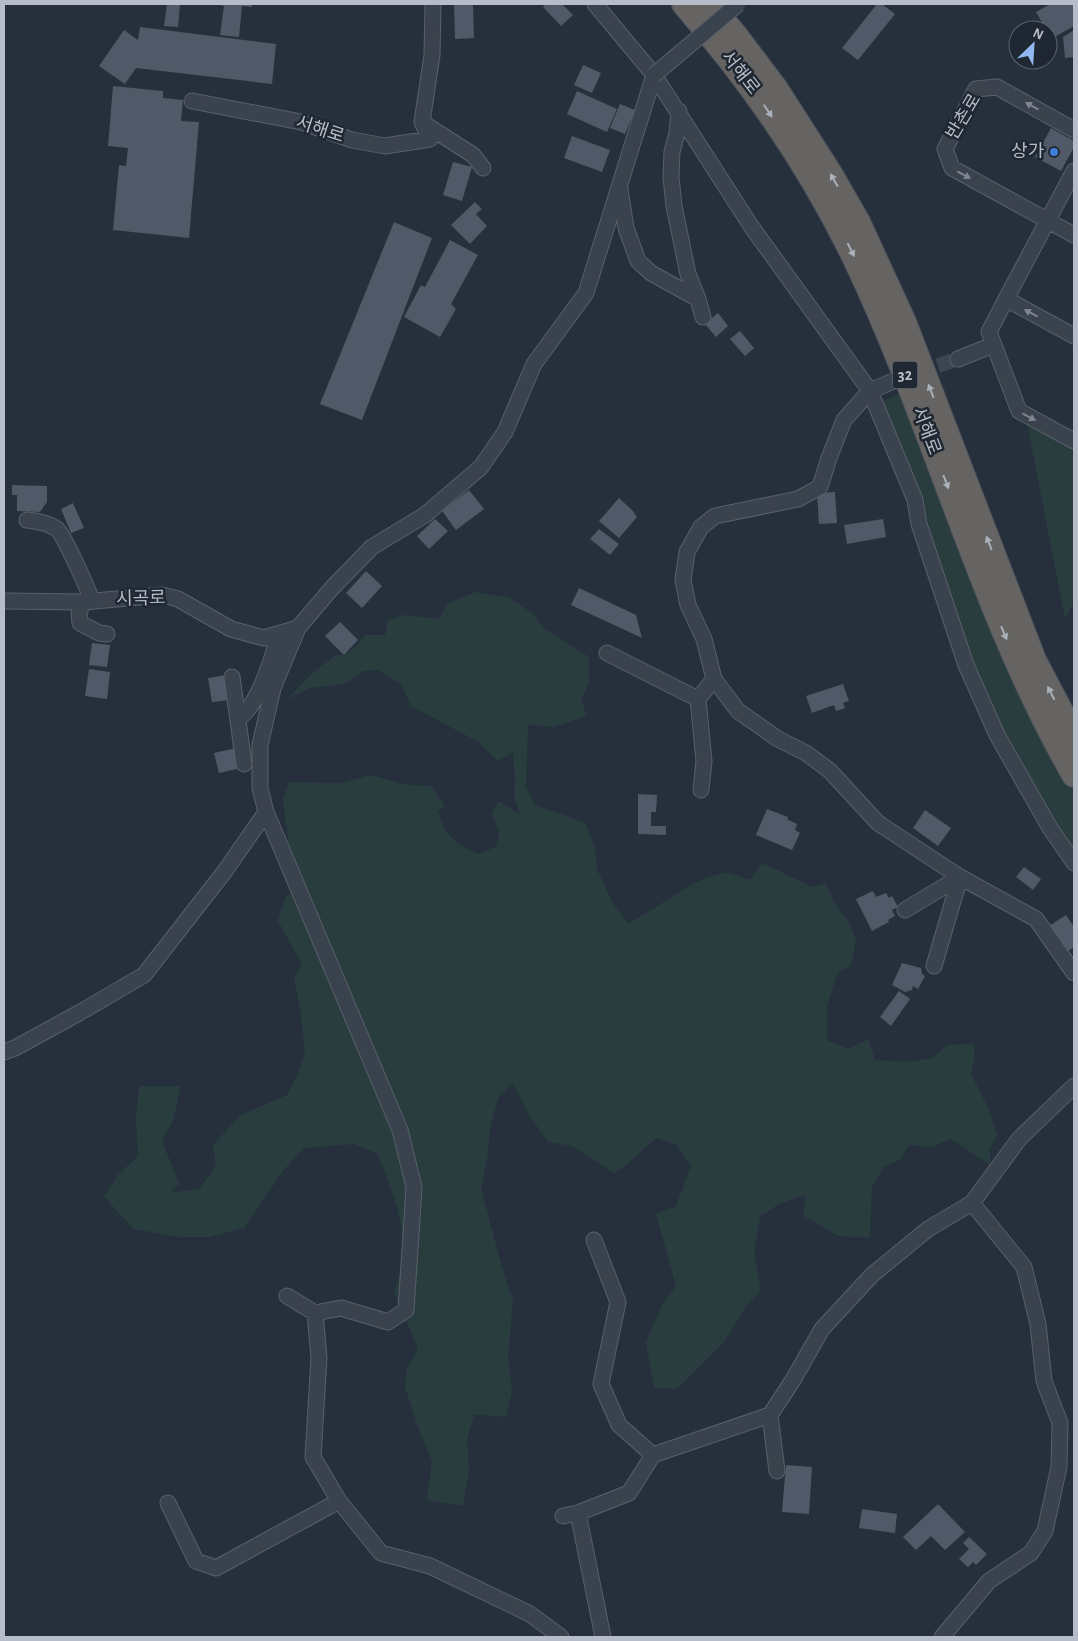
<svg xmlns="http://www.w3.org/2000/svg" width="1078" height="1641" font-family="'Alegreya Sans','Noto Sans KR',sans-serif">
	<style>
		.green { fill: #293d3f }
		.building { fill: #4f5967 }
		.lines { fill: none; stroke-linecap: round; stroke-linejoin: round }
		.minor-tunnel { stroke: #3c4552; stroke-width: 15; stroke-dasharray: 15 8; stroke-linecap: butt }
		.minor-casing { stroke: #58606b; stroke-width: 17 }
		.trunk-casing { stroke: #454d58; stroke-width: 26 }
		.minor { stroke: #3a424d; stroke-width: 15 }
		.trunk { stroke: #656462; stroke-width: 24 }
		.minor-bridge-casing { stroke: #58606b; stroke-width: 17; stroke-linecap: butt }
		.minor-bridge { stroke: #3a424d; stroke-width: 15 }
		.oneway { fill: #7e8691 }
		.oneway2 { fill: #aab0b9 }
		.shop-dot { fill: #3f7fe0; stroke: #1f2732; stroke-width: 2 }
		.labels { text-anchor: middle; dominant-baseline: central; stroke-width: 5; stroke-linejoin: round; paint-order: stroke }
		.shield { fill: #1f2732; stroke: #89909b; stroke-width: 1 }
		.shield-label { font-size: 16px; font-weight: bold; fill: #b6bdc8 }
		.street-label { font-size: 18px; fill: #b6bdc8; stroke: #1f2732 }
		.poi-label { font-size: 18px; fill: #b6bdc8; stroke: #1f2732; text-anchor: end }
	</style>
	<rect width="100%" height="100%" fill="#26303d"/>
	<!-- green -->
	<path class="green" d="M899,393L920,442L967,569L1016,689L1074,788V851L1056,826L993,720L938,559L923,504L880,404Z
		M1027,422L1074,449V602L1065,619Z
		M475,592L510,598L532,613L545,629L589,657V682L581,700L587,716L553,727L528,725L526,787L535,805L585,823L594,845L597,869L612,902L628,923C659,909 691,878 724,873C732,872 743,878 750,880L762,863L813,887L826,883L835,904L848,920L856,941L851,965L837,974L827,1006V1040L848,1049L868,1039L875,1060L908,1062L932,1058L947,1045L973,1044L975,1057L971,1074L989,1110L997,1135L990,1149V1165L951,1139L932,1147L909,1145L900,1160L885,1166L872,1186L870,1238L838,1236L804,1216L805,1195L781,1203L760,1216L754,1253L761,1291L746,1306L724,1342L677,1389L654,1388L646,1342L663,1303L676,1286L656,1214L676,1206L691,1165L675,1144L656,1138L626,1165L614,1173L572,1146L548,1142L529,1115L513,1083L499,1096L490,1129L487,1160L481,1187L501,1264L513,1301L508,1356L512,1391L506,1417L474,1414L467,1440L469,1468L463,1506L427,1500L432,1461L418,1427L405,1387L407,1368L418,1349L394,1292C396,1285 399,1277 401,1270C410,1233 391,1188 378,1154L354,1144L304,1148L283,1171L244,1228L209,1237H179L134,1229L104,1197L118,1175L138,1156L136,1118L139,1086H181L173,1120L162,1141L179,1183L170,1193L199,1189L216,1166L213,1145L241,1115L287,1095L297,1076L305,1053L301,1014L294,978L302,964L278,921L286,895L295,894L283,800L289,782L342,783L370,775L407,785L431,786L445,806L438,811C443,834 457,845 478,854L497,846L499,832L492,813L499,801L520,815L514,796L515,779L513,752L498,761L477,741L411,706L402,685L379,670L363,671L345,684L310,688L287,699L315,671L336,655H344L353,649L366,635H385L388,620L405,615L438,619L449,603Z"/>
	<!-- building -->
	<path class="building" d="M167,4H180L178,27L164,26Z
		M216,4H252V7L242,6L239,37L220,35L224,6Z
		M454,4H473L474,38L455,39Z
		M546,4H562L573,15L561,26L543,7Z
		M877,4H882L895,14L858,60L842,48Z
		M1050,4H1074V26L1051,39L1048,30H1046L1036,12Z
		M140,27L276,44L272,84L136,68L125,84L99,66L124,30L138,40Z
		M1074,30V57L1065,58L1063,37Z
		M583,65L601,73L592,93L574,85Z
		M113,86L163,91V98L183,100L181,121L199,122L189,238L113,230L119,165L126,166L128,148L108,146Z
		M577,91L617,109L607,132L567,114Z
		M620,104L635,110L625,134L610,128Z
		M1051,128L1074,141V147L1061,171L1035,157Z
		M572,136L610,150L602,172L564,158Z
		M453,162L472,167L462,201L443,195Z
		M475,202L482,209L476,214L487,226L470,244L451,225Z
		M394,222L432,238L362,420L320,404Z
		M450,240L478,255L451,304L456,309L440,337L404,317L421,285L425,287Z
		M718,313L728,326L716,337L705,324Z
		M740,331L754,348L745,356L730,339Z
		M12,485L47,486V502L40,512L17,511V495H12Z
		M469,490L484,509L456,530L442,511Z
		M835,492L837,523L819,524L817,493Z
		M619,498L633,511L637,517L619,538L599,521Z
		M73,503L84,528L71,533L61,509Z
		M435,519L448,531L429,549L417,536Z
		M883,519L886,537L847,544L844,525Z
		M599,529L619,544L610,555L590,539Z
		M366,571L382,586L362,608L346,593Z
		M579,588L636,615L642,638L571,605Z
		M340,622L358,640L344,655L325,636Z
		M92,643L110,645L107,667L89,665Z
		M89,669L110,672L107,699L85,696Z
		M227,675L230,700L212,702L208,678Z
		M843,684L849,701L843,703L845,708L836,711L834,705L812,713L806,696Z
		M236,748L241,768L219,773L214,753Z
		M638,794L657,795L656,812H651V826H666V835L638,834Z
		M767,809L788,817L787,819L797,824L795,830L800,833L792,850L756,835Z
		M925,810L951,828L938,846L913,828Z
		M1024,867L1041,879L1033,890L1016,877Z
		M873,891L876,897L886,893L889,898L892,896L898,907L892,910L895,916L888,920L889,922L872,931L856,899Z
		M1066,915L1074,927V947L1064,954L1046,928Z
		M902,963L921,968L922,974L925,976L918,989L913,986L912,990L905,992L892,985Z
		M899,991L910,999L891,1026L880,1017Z
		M786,1465L812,1467L809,1514L782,1512Z
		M938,1504L965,1532L945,1550L931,1536L916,1550L903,1537Z
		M862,1509L897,1514L895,1533L859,1528Z
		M969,1537L987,1554L976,1565L973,1562L968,1567L959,1559L969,1549L963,1543Z"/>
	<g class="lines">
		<!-- minor-tunnel -->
		<path class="minor-tunnel" d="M916,373L958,359"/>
		<!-- minor casing -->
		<g class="minor-casing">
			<path id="minor" d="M595,4L654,75L751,226L870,391L915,500L919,524L966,665L997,735L1050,828L1074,863
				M192,101L301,122L352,140L385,146L430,139L422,122L432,55L433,4
				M679,111L677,133L672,152L671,177L674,206L688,274L698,299L703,317
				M423,123L473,155L483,168
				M1074,130L997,87L976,89L945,149L952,168L1074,235
				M620,189L626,228L638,261L651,273L698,299
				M1006,299L1074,171
				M1074,336L1006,299L989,332L1019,411L1074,441
				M958,359L993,345
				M898,379L870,391L844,420L829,458L820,487L798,499L715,516L701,527L687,552L683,580L688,605L704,639L714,679L738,711L778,739L806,753L830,771L878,823L960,877L1036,919L1074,973
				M27,520C37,521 49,523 57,529C64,535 89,591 92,601
				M4,601L83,602L162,595L178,599L231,629L264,638L298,628
				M83,602L79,613L80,623L99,633L107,634
				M607,653L698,699L714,679
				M232,677L244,764
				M698,699L704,761L701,790
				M238,719C260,704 271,659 280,633
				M266,812L400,1130L414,1187L406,1310L388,1322L341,1308L315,1313L319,1358L313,1457L339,1501
				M905,910L960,877
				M934,966L960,877
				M4,1052L15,1048L79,1013L144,975L225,871L266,812L260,788V745L273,688L298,628L332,588L372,547L425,515L481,467L505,432L534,364L586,293L654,75
				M594,1240L618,1302L601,1384L619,1425L653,1455
				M287,1296L315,1313
				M770,1415L793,1380L822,1329L872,1275L928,1229L972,1203L1019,1139L1074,1086
				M168,1503L196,1561L216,1568L339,1501L381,1553L430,1566L530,1614L561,1637
				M578,1513L603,1637
				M563,1516L578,1513L629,1493L653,1455L770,1415L777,1471
				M942,1637L989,1581L1031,1553L1045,1531L1059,1467L1060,1423L1044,1381L1038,1324L1024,1267L972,1203"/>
		</g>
		<!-- trunk casing -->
		<g class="trunk-casing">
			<path id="trunk" d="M684,4C752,82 811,167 856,261C936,429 981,613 1074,775
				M709,4L736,36L776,89L831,175L858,222L904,322L1034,660L1074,736"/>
		</g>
		<!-- minor -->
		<use href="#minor" class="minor"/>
		<!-- trunk -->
		<use href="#trunk" class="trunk"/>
		<!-- minor-bridge casing -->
		<g class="minor-bridge-casing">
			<path id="minor-bridge" d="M654,75L738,4"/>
		</g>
		<!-- minor-bridge -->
		<use href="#minor-bridge" class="minor-bridge"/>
	</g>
	<!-- one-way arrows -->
	<defs><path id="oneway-solid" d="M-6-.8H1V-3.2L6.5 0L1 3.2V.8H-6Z" transform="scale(1.25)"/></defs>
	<g class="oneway">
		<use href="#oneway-solid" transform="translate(1032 106) rotate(-151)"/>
		<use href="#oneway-solid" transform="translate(964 175) rotate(28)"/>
		<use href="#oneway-solid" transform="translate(1031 313) rotate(-152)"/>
		<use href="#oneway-solid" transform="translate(1029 417) rotate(28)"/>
	</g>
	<g class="oneway2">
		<use href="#oneway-solid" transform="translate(768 111) rotate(56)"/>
		<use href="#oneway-solid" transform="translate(834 180) rotate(-120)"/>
		<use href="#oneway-solid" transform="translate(851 250) rotate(63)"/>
		<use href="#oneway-solid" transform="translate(931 391) rotate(-111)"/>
		<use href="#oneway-solid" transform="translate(946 482) rotate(69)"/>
		<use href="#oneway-solid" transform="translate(989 543) rotate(-111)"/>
		<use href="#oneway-solid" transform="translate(1004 633) rotate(67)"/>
		<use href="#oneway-solid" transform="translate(1051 693) rotate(-117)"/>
	</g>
	<!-- markers -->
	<circle class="shop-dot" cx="1054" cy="152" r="5"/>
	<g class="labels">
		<!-- shield labels -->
		<rect class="shield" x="892.5" y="361.5" width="25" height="27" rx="4"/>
		<g class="shield-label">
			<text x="905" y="375">32</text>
		</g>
		<!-- street labels -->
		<g class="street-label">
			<text transform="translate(740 73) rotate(52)">서해로</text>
			<text transform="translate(964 117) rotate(-59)">반촌로</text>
			<text transform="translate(320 130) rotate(18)">서해로</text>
			<text transform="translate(926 431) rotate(69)">서해로</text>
			<text transform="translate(141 599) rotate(-1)">시곡로</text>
		</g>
		<!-- poi labels -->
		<g class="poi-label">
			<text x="1044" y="152">상가</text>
		</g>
	</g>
	<!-- border -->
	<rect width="1078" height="1641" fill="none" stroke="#b6bdc8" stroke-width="10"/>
	<!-- north arrow -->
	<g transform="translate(1033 45) rotate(25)"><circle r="24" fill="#1f2732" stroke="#5b636e"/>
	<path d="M0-4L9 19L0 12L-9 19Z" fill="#92b8f1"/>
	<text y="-8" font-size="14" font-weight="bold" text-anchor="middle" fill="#b6bdc8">N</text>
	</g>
</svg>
